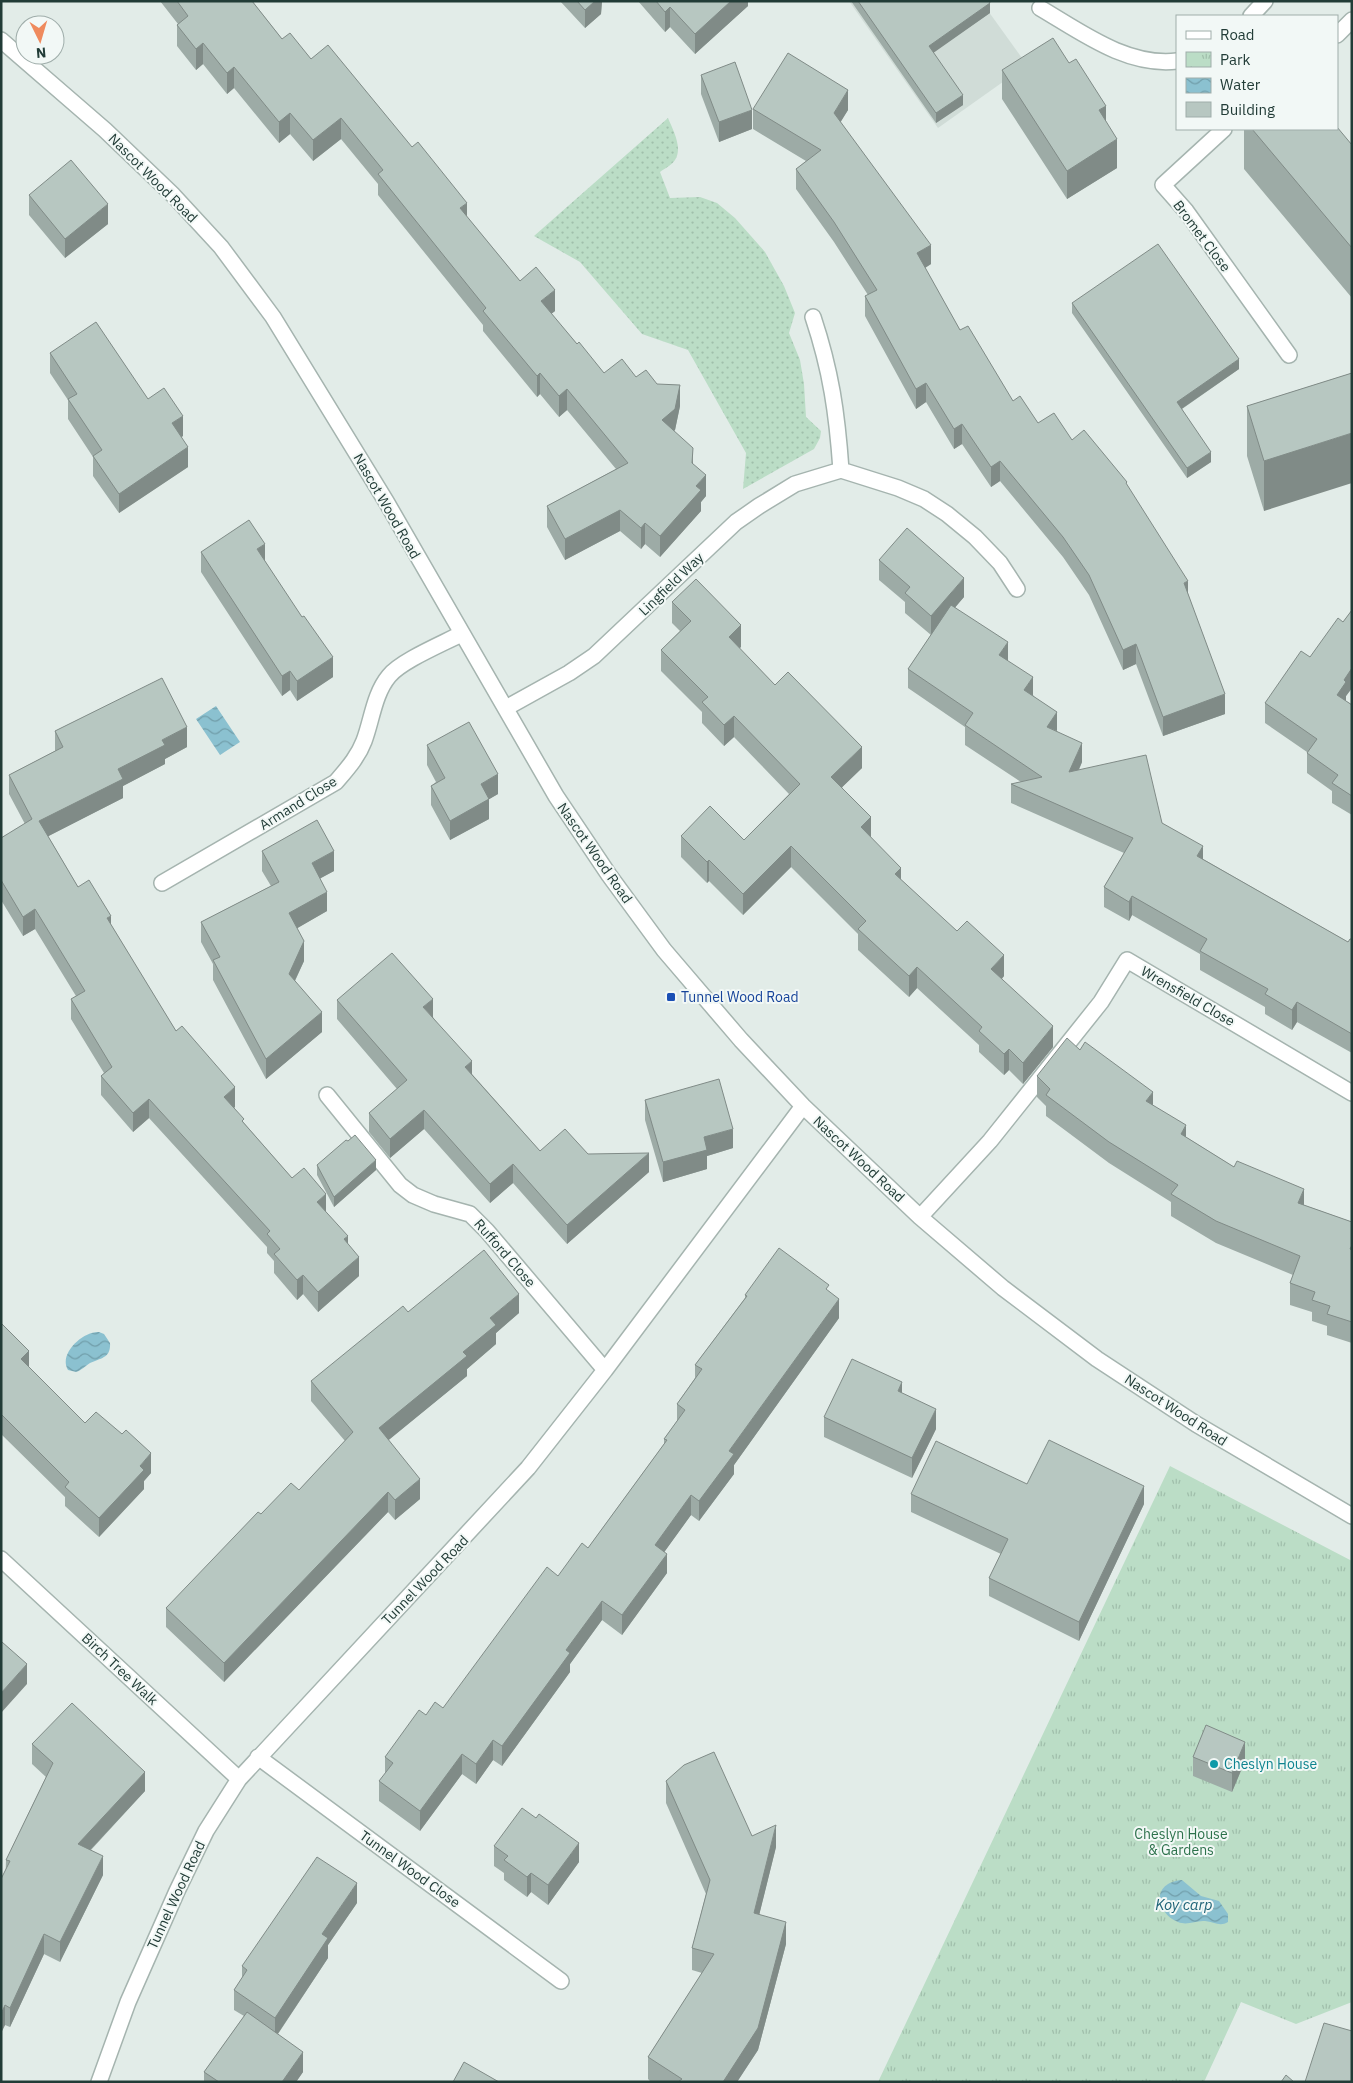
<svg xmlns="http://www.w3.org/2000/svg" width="1353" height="2083" font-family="'IBM Plex Sans',sans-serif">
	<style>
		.built { fill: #d0dcd7 }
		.grass { fill: url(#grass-dots) }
		.park { fill: url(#park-tufts) }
		.water { fill: url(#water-waves) }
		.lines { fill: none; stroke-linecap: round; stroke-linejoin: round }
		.minor-casing { stroke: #a5b4af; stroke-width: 18 }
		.minor { stroke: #fff; stroke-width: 15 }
		.wall { fill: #9daba6 }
		.shaded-wall { fill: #808b87 }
		.building { fill: #b7c7c1; stroke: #808b87 }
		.transit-dot { fill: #1a4fb4; stroke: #f2f8f6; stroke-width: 2 }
		.culture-dot { fill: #0f9aa8; stroke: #f2f8f6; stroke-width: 2 }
		.labels { text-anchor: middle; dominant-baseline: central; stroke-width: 4; stroke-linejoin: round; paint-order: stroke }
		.street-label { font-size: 14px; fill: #223c37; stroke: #f2f8f6 }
		.transit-label { font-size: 14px; fill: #164399; stroke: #f2f8f6; text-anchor: start }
		.culture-label { font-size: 14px; fill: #0d838f; stroke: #f2f8f6; text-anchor: start }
		.park-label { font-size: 14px; fill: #2d724c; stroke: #f2f8f6 }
		.water-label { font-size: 15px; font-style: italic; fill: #1e6377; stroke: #f2f8f6 }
	</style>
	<defs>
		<pattern id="grass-dots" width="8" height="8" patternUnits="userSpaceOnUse" patternTransform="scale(1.25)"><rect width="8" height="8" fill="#bbddc6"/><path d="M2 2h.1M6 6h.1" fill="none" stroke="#a0bfab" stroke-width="1.8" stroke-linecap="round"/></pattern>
		<pattern id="park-tufts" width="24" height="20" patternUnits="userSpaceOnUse" patternTransform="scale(1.25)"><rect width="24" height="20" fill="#bbddc6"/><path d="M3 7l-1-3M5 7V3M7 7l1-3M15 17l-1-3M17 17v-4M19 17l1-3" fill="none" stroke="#a0bfab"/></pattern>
		<pattern id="water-waves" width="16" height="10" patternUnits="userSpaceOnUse" patternTransform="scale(1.25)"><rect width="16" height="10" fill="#8bc1d0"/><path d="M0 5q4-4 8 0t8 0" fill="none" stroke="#719eaa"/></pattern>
	</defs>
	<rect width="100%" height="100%" fill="#e2ece8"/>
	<!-- built -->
	<path class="built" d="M849,1H981L1027,65L938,128Z"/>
	<!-- grass -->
	<path class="grass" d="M668,118C673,130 683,148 675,160C672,165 664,169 660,172L670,198L700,197L717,203L735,218L765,252L784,286L795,313L789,333L800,360L804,384L806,417L821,431L820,438L814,449L743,489L746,453L688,350L642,334L580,262L534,236Z"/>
	<!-- park -->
	<path class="park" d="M1170,1466L1352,1561V2002L1296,2024L1241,2002L1204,2082H878Z"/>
	<!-- water -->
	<path class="water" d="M216,706L240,742L220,755L196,719Z
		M99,1332L104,1334L110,1343C111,1358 101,1358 90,1363C85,1366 82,1370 76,1372L68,1370C58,1354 83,1331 99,1332Z
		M1182,1880L1201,1896L1219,1901L1228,1914V1922C1220,1927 1214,1922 1205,1921C1196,1920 1188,1926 1178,1922C1156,1913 1150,1883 1182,1880Z"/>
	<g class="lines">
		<!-- minor casing -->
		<g class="minor-casing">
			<path id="minor" d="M1040,8C1081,32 1127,67 1177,61
				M1251,16L1265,1
				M1337,35L1352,20
				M1,40L105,130L173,195L221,247L273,317L387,503L556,796L609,875L664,950L741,1040L803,1106L920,1217L1003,1288L1097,1359L1196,1424L1352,1516
				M1224,129L1163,185L1186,211L1289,355
				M813,317C831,371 837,413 841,470
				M506,708L569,673L594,656L736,522L759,506L795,484L841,470L898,488L924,499L947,514L975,537L1000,563L1017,589
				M162,883L336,782C347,769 358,757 364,741C372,720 374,694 389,676C401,661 442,644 461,634
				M327,1095L400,1185L413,1195L434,1204L470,1214L487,1231L605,1370
				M920,1217L990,1141L1101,1002L1127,960L1352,1093
				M1,1559L239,1779
				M258,1757L561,1981
				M99,2082L128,2002L177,1891L206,1831L239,1779L528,1468L605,1370L803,1106"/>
		</g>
		<!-- minor -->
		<use href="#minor" class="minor"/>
	</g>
	<!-- wall -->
	<path class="wall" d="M160,1H252L282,39L311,59L467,217L520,281L555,311L551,314L577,344L604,373L636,377L657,384L680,406L675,430L674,431L693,464L706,496L701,502V511L660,557L645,544L641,549L620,531L565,560L547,527V506L616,469L567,410L559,417L540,394L537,397L483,331V325L378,195V184L341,139L313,161L290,134L279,143L234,88L227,94L203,64L196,70L177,46V25L178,24Z
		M560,1H602L601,14L585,28Z
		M638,1H748V6L695,54L670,27L665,32Z
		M851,1H989L990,13L933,52L963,105L936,123Z
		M1002,70L1106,121L1117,168L1067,199L1002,99Z
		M701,75L752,129L719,142L701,94Z
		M753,109L848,110L840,122L931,264L925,268L960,330L1013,401L1038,423L1072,440L1127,485L1188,594L1225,714L1163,736L1136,664L1123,670L1089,595L1063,557L1000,481L991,487L962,444L954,449L926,402L916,409L865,316V296L868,295L834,242L796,189V169L806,161L753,129Z
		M1244,129H1337L1352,145V298L1244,169Z
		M29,195L108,224L65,258L29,215Z
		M1072,303L1239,369L1182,409L1211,462L1187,478L1072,313Z
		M50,353L148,399L183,436L181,437L188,467L119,513L93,476V457L68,419V400L50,373Z
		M1352,373L1264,511L1247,456V406Z
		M201,552L265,561L333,677L297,701L290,690L282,696L201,572Z
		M879,560L964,597L955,607L1008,661L1033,695L1057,731L1082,762L1079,770L1162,823L1203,859L1348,942L1352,939V1053L1297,1022L1292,1030L1265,1014V1007L1200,970V954L1132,915L1129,921L1104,907V887L1124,853L1011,803V784L1021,782L965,745V727L908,688V669L931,635L905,613V602L879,580Z
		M672,602L741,647L739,648L775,685L862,768L842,787L871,838L901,880L1004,976L1002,979L1053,1047L1023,1084L1009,1070L1004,1075L979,1052V1045L917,988L909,997L858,950V934L791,867L743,915L709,881L707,883L681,857V836L744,840L789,794L734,737L724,746L702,723V712L661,671V650L680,631L672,623Z
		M1352,610V688L1346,696V701L1352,705V815L1332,803V791L1307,773V752L1265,723V703L1310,657L1343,622Z
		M55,731L187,747L165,759V764L123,786V798L48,836L78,887L111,925L176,1031L235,1107L234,1108L244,1123L292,1178L326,1212L348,1244L359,1276L318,1312L303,1294L297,1300L274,1273V1261L267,1253V1247L149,1118L133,1132L101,1095V1076L104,1073L71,1019V999L76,996L35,929L23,936L1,900V838L25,824L9,794V775L55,751Z
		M427,745L498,794L489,799V819L450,840L431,805V786L436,782L427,765Z
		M262,851L334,871L320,878L327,911L297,928L304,961L295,981L322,1032L266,1079L213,980V964L201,942V922L271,886L262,871Z
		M337,1000L433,1017L472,1074L540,1151L588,1154L649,1172L567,1244L513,1183L490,1203L424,1129L390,1158L369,1132V1113L397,1089L337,1019Z
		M1080,1050L1153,1105L1186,1137L1234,1167L1304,1205L1352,1222V1343L1327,1335V1326L1312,1321V1312L1290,1305V1283L1293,1275L1216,1243L1171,1216V1202L1109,1163L1046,1116V1106L1037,1097V1076Z
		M645,1100L733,1148L707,1156V1169L663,1182L645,1120Z
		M317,1165L376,1170L334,1207L317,1175Z
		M829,1291L839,1318L734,1465V1474L699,1521L691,1515L664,1552L667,1573L622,1635L602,1620L570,1664V1672L502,1766L493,1760L476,1784L462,1774L420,1831L379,1801V1781L385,1774V1757L426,1715L443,1708L558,1576L588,1548L664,1444V1439L677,1421V1404L695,1378V1365L745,1298V1295Z
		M408,1312L519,1313L496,1333V1344L467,1369V1376L388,1440L420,1499L395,1520L388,1512L224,1682L166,1627V1608L261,1514L299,1490L345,1441L311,1401V1381Z
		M1,1323L29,1367L85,1423L151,1473L144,1481V1489L99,1537L65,1506V1497L1,1434Z
		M902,1393L936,1429L912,1478L824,1437V1417Z
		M1027,1484L1144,1504L1079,1641L989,1596V1578L1001,1554L911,1512V1494Z
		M32,1744L145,1791L91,1850L103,1875L60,1962L44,1954L10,2027L5,2025L1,2033L6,1860L46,1777L32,1764Z
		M1193,1757L1245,1761L1232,1792L1193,1776Z
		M666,1781L752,1836L776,1847L759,1915L786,1944L758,2050L737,2082H651L648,2079V2057L702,1973L692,1970V1948L706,1894L666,1803Z
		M494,1846L579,1862L548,1905L531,1892L527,1897L504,1880V1873L494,1866Z
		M357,1903L328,1945V1958L278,2034L303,2072L296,2082H204V2072L244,2016L234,2010V1990L242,1978V1966Z"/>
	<!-- shaded-wall -->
	<path class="shaded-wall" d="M595,1H602L601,14L585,28V10Z
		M731,1H748V6L695,54V34Z
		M990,3V13L929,56V46Z
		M670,7V27L665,32V12Z
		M203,43V64L196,70V49Z
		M234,67V88L227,94V73Z
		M848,90V110L834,133V113Z
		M963,95V105L936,123V113Z
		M1106,106V134L1099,110Z
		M752,110V129L719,142V122Z
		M290,113V134L279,143V122Z
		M341,118V139L313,161V140Z
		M1117,139V168L1067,199V171Z
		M467,203V224L460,208Z
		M108,204V224L65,258V239Z
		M931,245V264L917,273V253Z
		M555,290V311L541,322V301Z
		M1239,359V369L1177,412V402Z
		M540,373V394L537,397V376Z
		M926,383V402L916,409V389Z
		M680,385V406L675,430L662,441V420Z
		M567,389V410L559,417V396Z
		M183,416V436L172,443V423Z
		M962,424V444L954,449V429Z
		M1352,433V483L1264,511V461Z
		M188,447V467L119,513V494Z
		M693,448V469L692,463Z
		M1211,452V462L1187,478V468Z
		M1000,461V481L991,487V467Z
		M706,475V496L701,502V511L660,557V536L696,486Z
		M620,510V531L565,560V539Z
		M645,523V544L641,549V528Z
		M265,544V564L257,549Z
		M964,578V597L931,636V616Z
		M1188,581V601L1184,583Z
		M741,625V647L729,658V637Z
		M1008,642V662L999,655Z
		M1136,644V664L1123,670V650Z
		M333,657V677L297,701V681Z
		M1352,668V688L1346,696V701L1337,695L1344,680Z
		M290,671V690L282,696V676Z
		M1033,677V696L1024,690Z
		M1225,694V714L1163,736V717Z
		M1057,712V731L1047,727Z
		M734,716V737L724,746V725Z
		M187,727V747L165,759V764L123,786V798L39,841V821L162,740Z
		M1082,743V762L1069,791V772Z
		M862,747V768L831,798V777Z
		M498,774V794L481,804V784Z
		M489,799V819L450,840V821Z
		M871,817V838L861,827Z
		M791,846V867L743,915V894Z
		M1203,846V866L1197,856Z
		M334,851V871L312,883V863Z
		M709,860V881L707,883V862Z
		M901,868V889L895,874Z
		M327,892V911L289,933V913Z
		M1132,896V915L1129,921V902Z
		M35,909V929L23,936V917Z
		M111,916V935L107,918Z
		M304,941V961L289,993V974Z
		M1004,955V976L991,990V969Z
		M917,967V988L909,997V976Z
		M433,999V1018L423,1007Z
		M1297,1002V1022L1292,1030V1010Z
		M322,1012V1032L266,1079V1059Z
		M1053,1026V1047L1023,1084V1063Z
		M1009,1049V1070L1004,1075V1054Z
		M472,1061V1080L465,1067Z
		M235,1087V1107L224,1116V1097Z
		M1153,1092V1113L1146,1101Z
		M149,1099V1118L133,1132V1113Z
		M424,1110V1129L390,1158V1139Z
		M1186,1125V1147L1181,1134Z
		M733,1129V1148L707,1156V1169L663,1182V1162L704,1137Z
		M649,1153V1172L567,1244V1225Z
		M376,1160V1170L334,1207V1197Z
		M513,1164V1183L490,1203V1184Z
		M1304,1189V1210L1298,1203Z
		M326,1194V1213L317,1202Z
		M348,1236V1255L344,1239Z
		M359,1257V1276L318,1312V1292Z
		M303,1275V1294L297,1300V1280Z
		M519,1294V1313L496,1333V1344L467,1369V1376L379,1448V1428L463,1352L490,1318Z
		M839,1299V1318L734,1465V1474L699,1521V1501L729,1451Z
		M29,1351V1371L21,1359Z
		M902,1382V1402L898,1391Z
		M936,1409V1429L912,1478V1458Z
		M151,1453V1473L144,1481V1489L99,1537V1518L140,1466Z
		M420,1479V1499L395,1520V1500Z
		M1144,1486V1504L1079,1641V1622Z
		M388,1492V1512L224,1682V1663Z
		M691,1495V1515L655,1565V1545Z
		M667,1554V1573L622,1635V1615Z
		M602,1601V1620L570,1664V1672L502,1766V1746L566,1650Z
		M27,1664V1684L1,1713V1693Z
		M493,1740V1760L476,1784V1764Z
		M1245,1742V1761L1232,1792V1773Z
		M462,1754V1774L420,1831V1811Z
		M145,1772V1791L78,1863V1844Z
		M776,1825V1847L754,1936V1913Z
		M579,1843V1862L548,1905V1885Z
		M103,1856V1875L60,1962V1942Z
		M531,1873V1892L527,1897V1877Z
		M357,1883V1903L328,1945V1958L275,2038V2018L322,1934Z
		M786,1922V1944L758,2050L737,2082H723Z
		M44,1934V1954L10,2027V2008Z
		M5,2005V2025L1,2033V2014Z
		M303,2052V2072L296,2082H282Z"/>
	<!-- building -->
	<path class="building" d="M177,1H252L282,39L290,33L311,59L328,45L412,147L418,142L467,203L460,208L520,281L536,267L555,290L541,301L577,344L579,342L604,373L622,359L636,377L646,370L657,384L680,385L675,409L662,420L693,448L692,463L706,475L696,486L701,490L660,536L645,523L641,528L620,510L565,539L547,506L628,463L567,389L559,396L540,373L537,376L483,311L486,308L378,174L383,170L341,118L313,140L290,113L279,122L234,67L227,73L203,43L196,49L177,25L188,16Z
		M577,1H595L585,10Z
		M656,1H731L695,34L670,7L665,12Z
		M858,1H989L990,3L929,46L963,95L936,113Z
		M1053,38L1069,63L1076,59L1106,106L1099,110L1117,139L1067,171L1002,70Z
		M788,53L848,90L834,113L931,245L917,253L960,330L968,326L1013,401L1020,396L1038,423L1054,413L1072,440L1084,430L1127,482L1126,483L1188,581L1184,583L1225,694L1163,717L1136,644L1123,650L1089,575L1063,537L1000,461L991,467L962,424L954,429L926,383L916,389L865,296L877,290L834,222L796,169L821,150L753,109Z
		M735,62L752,110L719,122L701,75Z
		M1337,127L1352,145V248L1252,129H1337Z
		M71,160L108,204L65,239L29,195Z
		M1158,244L1239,359L1177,402L1211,452L1187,468L1072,303Z
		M96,322L148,399L164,388L183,416L172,423L188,447L119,494L93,456L102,450L68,399L77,394L50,353Z
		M1352,373V433L1264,461L1247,406Z
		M249,520L265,544L257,549L302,617L304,616L333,657L297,681L290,671L282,676L201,552Z
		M907,528L964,578L931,616L905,593L910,587L879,560Z
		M696,579L741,625L729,637L775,685L788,672L862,747L831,777L871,817L861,827L901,868L895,874L957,931L967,921L1004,955L991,969L1053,1026L1023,1063L1009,1049L1004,1054L979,1031L982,1027L917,967L909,976L858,929L866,921L791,846L743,894L709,860L707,862L681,836L710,806L744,840L800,784L734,716L724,725L702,702L708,697L661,650L691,621L672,602Z
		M951,605L1008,642L999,655L1033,677L1024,690L1057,712L1047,727L1082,743L1069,772L1146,755L1162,823L1203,846L1197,856L1348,942L1350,939H1352V1034L1297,1002L1292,1010L1265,994L1268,989L1200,951L1207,939L1132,896L1129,902L1104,887L1133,838L1011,784L1042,777L965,725L973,713L908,669Z
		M1352,610V668L1344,680L1346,682L1337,695L1352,705V796L1332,783L1338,775L1307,753L1317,739L1265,703L1301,651L1310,657L1338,618L1343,622Z
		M162,678L187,727L162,740L165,745L118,769L123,779L39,821L78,887L89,880L111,916L107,918L176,1031L182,1026L235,1087L224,1097L244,1119L242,1121L292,1178L304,1168L326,1194L317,1202L348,1236L344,1239L359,1257L318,1292L303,1275L297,1280L274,1254L280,1249L267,1234L270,1231L149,1099L133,1113L101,1076L112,1067L71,999L85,991L35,909L23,917L1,880V838L32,819L9,775L63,747L55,731Z
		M469,722L498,774L481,784L489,799L450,821L431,786L445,778L427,745Z
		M317,820L334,851L312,863L327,892L289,913L304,941L289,974L322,1012L266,1059L213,960L220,957L201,922L279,882L262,851Z
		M392,953L433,999L423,1007L472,1061L465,1067L540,1151L565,1129L588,1154L649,1153L567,1225L513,1164L490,1184L424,1110L390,1139L369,1113L407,1080L337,1000Z
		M1067,1038L1080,1050L1085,1042L1153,1092L1146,1101L1186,1125L1181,1134L1234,1167L1237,1161L1304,1189L1298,1203L1352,1222V1245L1350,1249L1352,1250V1322L1327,1314L1330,1306L1312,1300L1315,1292L1290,1283L1300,1256L1216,1221L1171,1194L1178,1185L1109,1142L1046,1095L1050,1089L1037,1076Z
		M719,1079L733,1129L704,1137L707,1150L663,1162L645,1100Z
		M355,1135L376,1160L334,1197L317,1165L346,1140L348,1141Z
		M779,1248L829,1285L826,1289L839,1299L729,1451L734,1454L699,1501L691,1495L655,1545L667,1554L622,1615L602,1601L566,1650L570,1653L502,1746L493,1740L476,1764L462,1754L420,1811L379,1781L393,1763L385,1757L419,1710L426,1715L435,1702L443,1708L547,1567L558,1576L582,1543L588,1548L667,1440L664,1439L685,1410L677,1404L702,1369L695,1365L747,1296L745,1295Z
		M484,1250L519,1294L490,1318L496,1325L463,1352L467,1356L379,1428L420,1479L395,1500L388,1492L224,1663L166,1608L258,1512L261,1514L291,1483L299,1490L353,1432L311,1381L403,1306L408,1312Z
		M1,1323L29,1351L21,1359L85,1423L96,1412L122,1434L126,1430L151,1453L140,1466L144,1470L99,1518L65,1487L69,1482L1,1414Z
		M852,1359L902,1382L898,1391L936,1409L912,1458L824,1417Z
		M1049,1440L1144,1486L1079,1622L989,1578L1008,1539L911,1494L936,1441L1027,1484Z
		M1,1642H2L27,1664L1,1693Z
		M72,1703L145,1772L78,1844L103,1856L60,1942L44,1934L10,2008L5,2005L1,2014V1879L10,1861L6,1860L53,1763L32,1744Z
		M1206,1725L1245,1742L1232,1773L1193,1757Z
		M714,1752L752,1836L776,1825L754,1913L786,1922L758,2028L723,2082H678L682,2079L648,2057L714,1954L692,1948L710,1880L666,1781L684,1765Z
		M522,1808L536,1818L539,1814L579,1843L548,1885L531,1873L527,1877L504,1860L508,1856L494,1846Z
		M317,1857L357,1883L322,1934L328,1938L275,2018L234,1990L247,1970L242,1966Z
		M247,2012L303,2052L282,2082H219L204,2072Z
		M1324,2023L1352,2031V2082H1305Z
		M464,2062L499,2082H453Z
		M1286,2075L1294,2082H1281Z"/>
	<!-- markers -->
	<rect class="transit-dot" x="666" y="992" width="10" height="10" rx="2.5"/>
	<circle class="culture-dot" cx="1214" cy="1764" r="5"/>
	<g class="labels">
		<!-- street labels -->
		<g class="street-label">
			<text transform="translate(153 178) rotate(45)">Nascot Wood Road</text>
			<text transform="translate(1202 236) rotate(53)">Bromet Close</text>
			<text transform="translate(387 506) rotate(60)">Nascot Wood Road</text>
			<text transform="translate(671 584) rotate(-44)">Lingfield Way</text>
			<text transform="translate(298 803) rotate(-32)">Armand Close</text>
			<text transform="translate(595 853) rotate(55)">Nascot Wood Road</text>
			<text transform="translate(1188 996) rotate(30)">Wrensfield Close</text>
			<text transform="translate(859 1159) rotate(43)">Nascot Wood Road</text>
			<text transform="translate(505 1253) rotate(49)">Rufford Close</text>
			<text transform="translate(1176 1410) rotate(33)">Nascot Wood Road</text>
			<text transform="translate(425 1580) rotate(-46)">Tunnel Wood Road</text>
			<text transform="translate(120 1669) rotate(43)">Birch Tree Walk</text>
			<text transform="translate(410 1869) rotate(36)">Tunnel Wood Close</text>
			<text transform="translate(176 1895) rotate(-65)">Tunnel Wood Road</text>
		</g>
		<!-- transit labels -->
		<g class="transit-label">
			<text x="681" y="997">Tunnel Wood Road</text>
		</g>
		<!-- culture labels -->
		<g class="culture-label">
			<text x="1224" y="1764">Cheslyn House</text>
		</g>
		<!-- park labels -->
		<g class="park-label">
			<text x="1181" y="1834">Cheslyn House<tspan x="1181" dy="16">&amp; Gardens</tspan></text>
		</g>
		<!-- water labels -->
		<g class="water-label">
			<text x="1184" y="1904">Koy carp</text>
		</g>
	</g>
	<!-- border -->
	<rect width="1353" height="2083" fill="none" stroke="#223c37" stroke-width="5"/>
	<!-- legend -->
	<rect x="1176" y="15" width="162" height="115" fill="#f2f8f6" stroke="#9fadaa"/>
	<rect x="1186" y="31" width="25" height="8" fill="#ffffff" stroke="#9fadaa"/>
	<text x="1220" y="40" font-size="15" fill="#223c37">Road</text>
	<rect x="1186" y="52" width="25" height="15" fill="url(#park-tufts)" stroke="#9fadaa"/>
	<text x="1220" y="65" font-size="15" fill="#223c37">Park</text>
	<rect x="1186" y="78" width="25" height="15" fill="url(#water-waves)" stroke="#9fadaa"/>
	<text x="1220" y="90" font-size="15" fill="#223c37">Water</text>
	<rect x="1186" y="102" width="25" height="15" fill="#b7c7c1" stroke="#9fadaa"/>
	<text x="1220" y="115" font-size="15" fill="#223c37">Building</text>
	<!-- north arrow -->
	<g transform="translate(40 40) rotate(175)"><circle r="24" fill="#f2f8f6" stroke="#9fadaa"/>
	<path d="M0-4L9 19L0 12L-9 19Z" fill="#ef8a5d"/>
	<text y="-8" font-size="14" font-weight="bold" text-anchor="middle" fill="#223c37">N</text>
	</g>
</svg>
